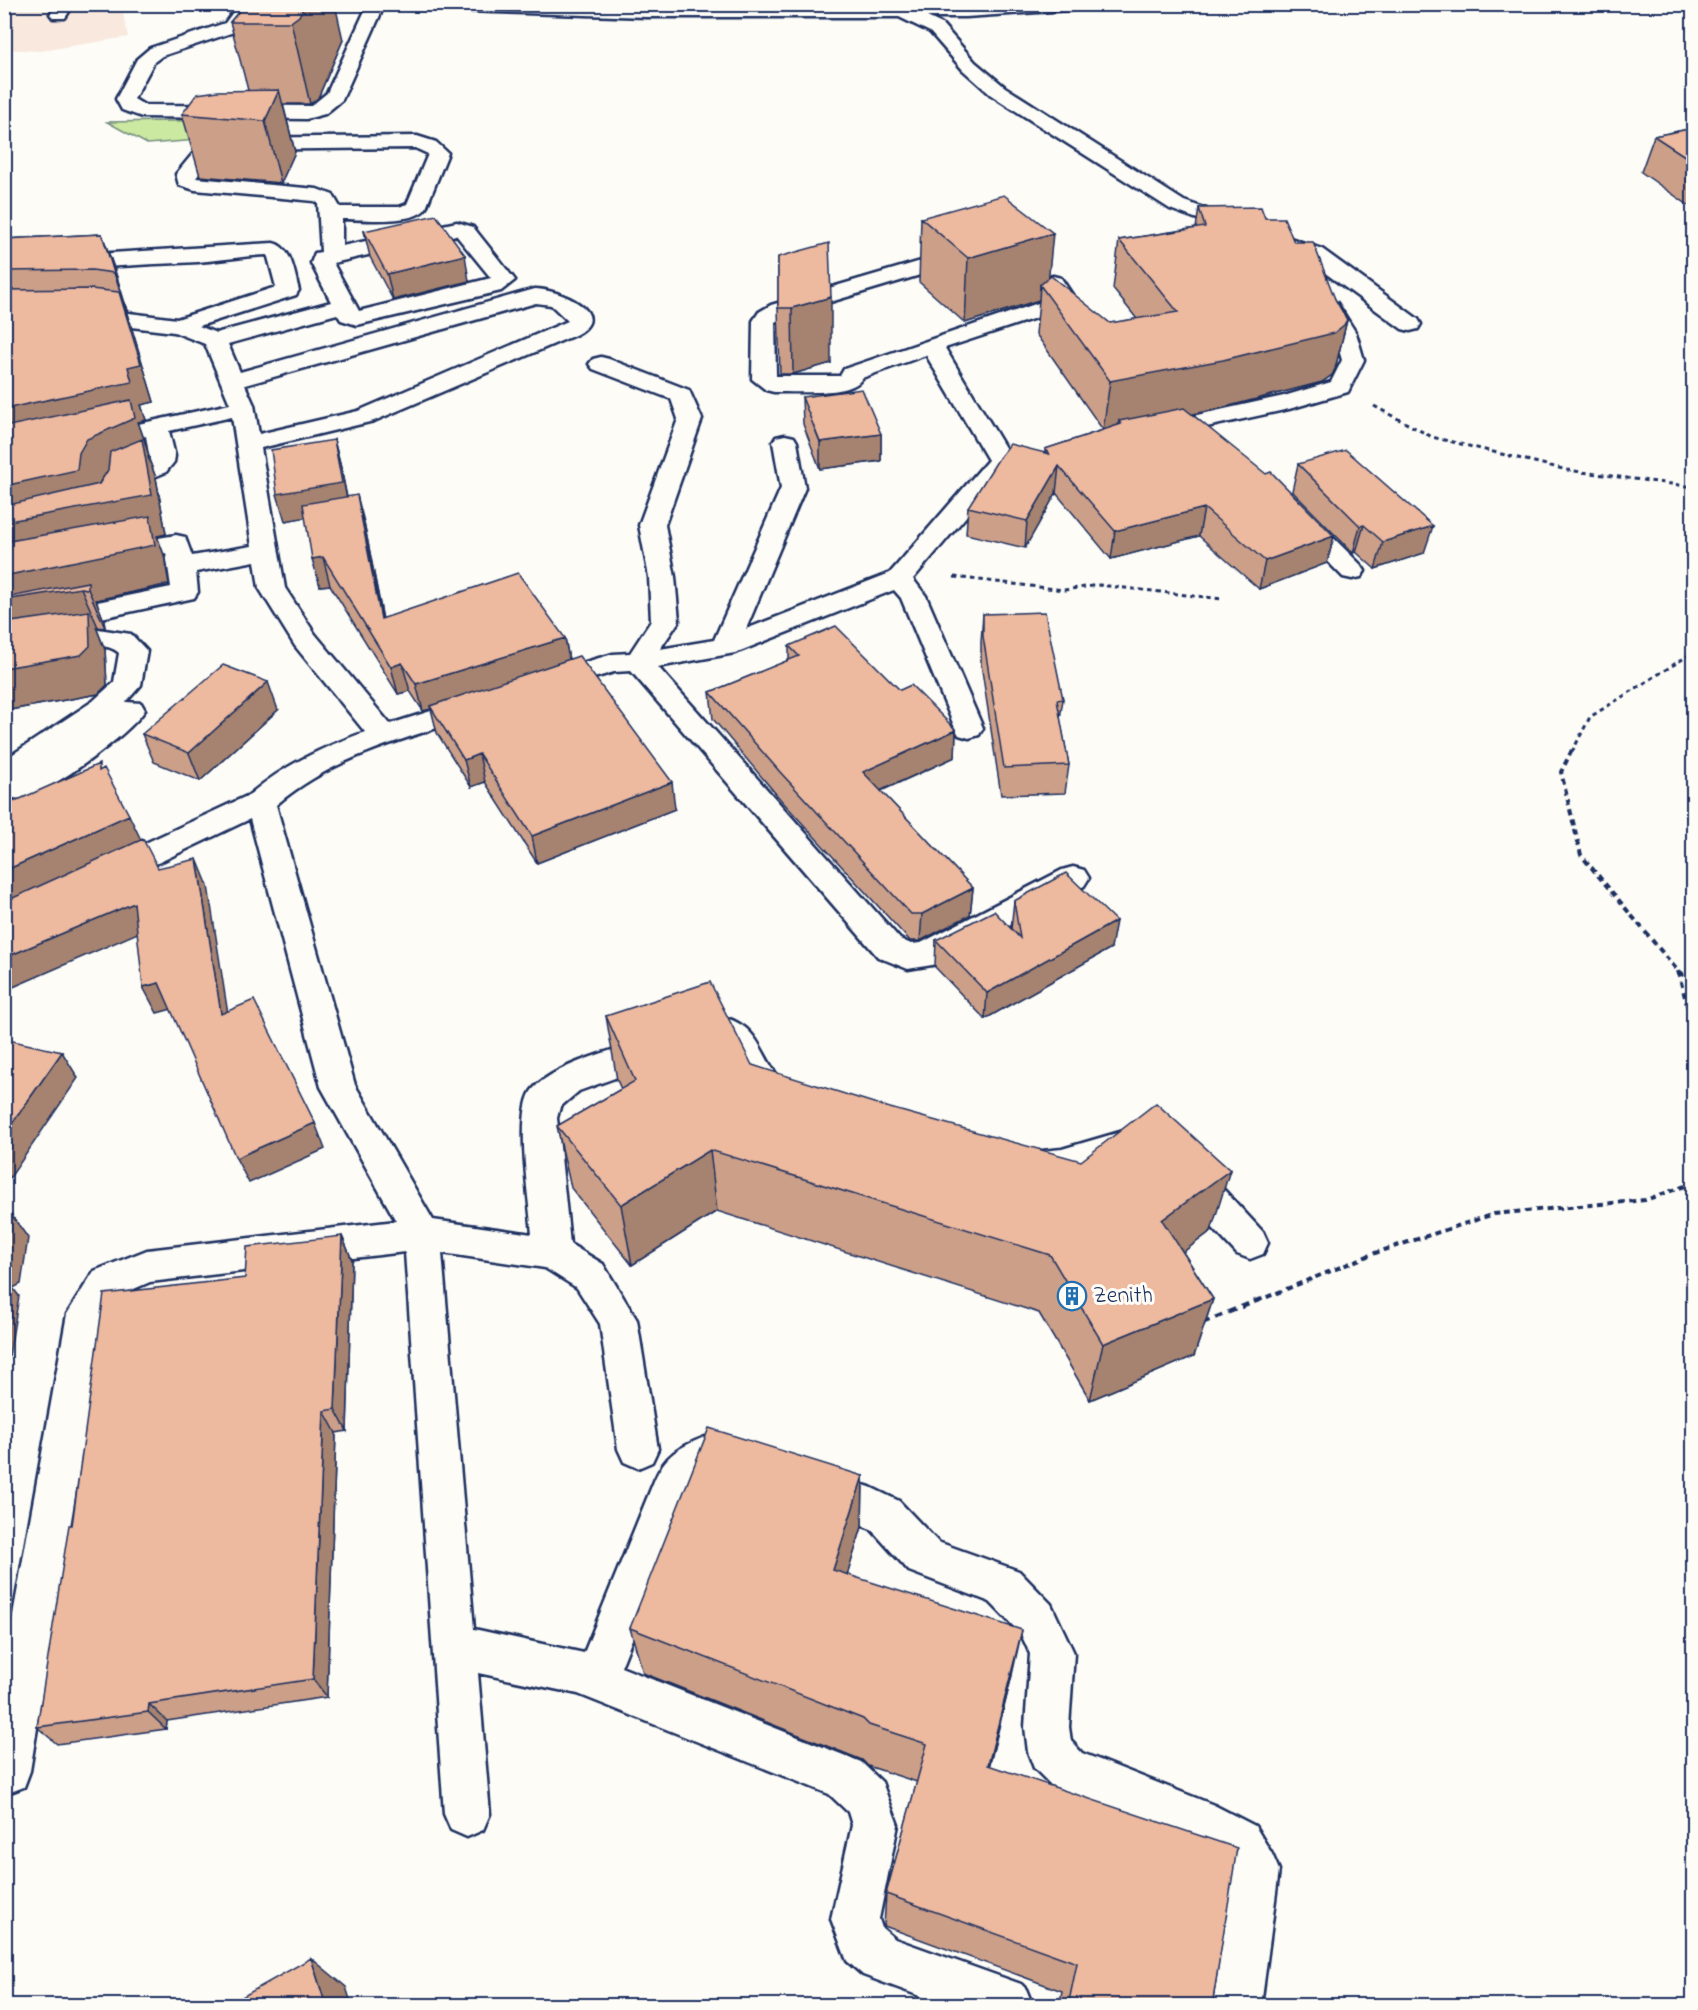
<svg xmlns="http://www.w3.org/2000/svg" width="1698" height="2010" font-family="'Indie Flower',sans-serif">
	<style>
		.built { fill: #f8e8dd }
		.green { fill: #cbe9a0; stroke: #738c7f; stroke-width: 1.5 }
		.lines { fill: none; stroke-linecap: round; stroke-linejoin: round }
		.minor-casing { stroke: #1b2f5e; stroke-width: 5 }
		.path-far2 { stroke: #1b2f5e; stroke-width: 3; stroke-dasharray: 4.5 4; stroke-linecap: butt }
		.path-far1 { stroke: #1b2f5e; stroke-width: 4; stroke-dasharray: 6 4.5; stroke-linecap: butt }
		.path { stroke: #1b2f5e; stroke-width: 4.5; stroke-dasharray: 8 6; stroke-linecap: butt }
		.minor { fill: #fdfcf7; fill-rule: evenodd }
		.wall { fill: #cc9f89; stroke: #1b2f5e; stroke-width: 1.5 }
		.shaded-wall { fill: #a6826f; stroke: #1b2f5e; stroke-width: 1.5; fill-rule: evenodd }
		.building { fill: #edb99f; stroke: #1b2f5e; stroke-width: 1.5 }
		.labels { text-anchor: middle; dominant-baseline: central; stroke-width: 6; stroke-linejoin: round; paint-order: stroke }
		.poi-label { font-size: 24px; fill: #1b2f5e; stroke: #fdfcf7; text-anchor: start }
	</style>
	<rect width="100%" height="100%" fill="#fdfcf7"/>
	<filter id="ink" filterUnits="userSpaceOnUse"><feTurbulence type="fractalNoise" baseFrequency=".0167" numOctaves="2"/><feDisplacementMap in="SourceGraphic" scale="12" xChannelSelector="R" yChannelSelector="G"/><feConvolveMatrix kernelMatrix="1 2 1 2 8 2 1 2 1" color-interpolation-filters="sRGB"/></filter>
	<g filter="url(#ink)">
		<!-- built -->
		<path class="built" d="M5,5H121L128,37L40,51L5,49Z"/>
		<!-- green -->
		<path class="green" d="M291,119L264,135L147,144L107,122Z"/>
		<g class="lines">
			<!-- minor casing -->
			<g class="minor-casing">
				<path id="minor" d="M57,4H74L65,18H53L50,14Z
					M239,4H256L237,31L162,56L154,62L134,99L144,105L311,106L327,93L368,4H385L342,100L325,114L306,119L142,117L122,110L116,99L137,59L150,48L225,23Z
					M399,4L646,7L1092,4L1084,9L966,17H927L942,24L975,62L1005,87L1184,201L1322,249L1418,319L1421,324L1418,329L1410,331L1402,329L1306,259L1170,209L991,95L963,70L930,32L899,17H646L407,9Z
					M417,136L436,142L448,153L426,208C415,225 361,219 342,219V246L457,222L473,227L515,280L501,291L357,325L341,320L337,314L228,344L240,372L535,289C558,289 617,314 575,335L374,421L261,448L285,588L315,634L390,724L475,697L485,699L489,706L485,713C414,736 334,755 276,805L355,1085L433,1220L532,1234C530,1205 514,1110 533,1089C556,1063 624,1047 658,1036L670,1040L675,1049L670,1058L579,1091L560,1107L557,1118L570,1244L603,1264L637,1320L658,1449L652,1462L638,1468L624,1462L618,1449L600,1324L577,1288L545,1268L442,1253L474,1629L584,1653L654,1481C665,1455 679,1447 705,1437L753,1453L759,1466L753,1479L739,1485L708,1476L698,1481L690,1493L621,1667L861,1762L882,1782L898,1825L879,1919L882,1928L895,1939L1021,1984L1026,1989L1033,2006H947L863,1975L847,1961L831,1919L852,1825L848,1812L829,1794L578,1694L478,1673L490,1814L483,1830L467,1837L451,1830L444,1814L405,1252L150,1282L120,1295L104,1319L30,1771L24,1787L8,1793L4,1792V1665L67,1314L94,1271L147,1250L396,1221L321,1087L250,819L120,881L109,884L98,881L94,873L98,865L249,795C284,765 323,747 365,732L295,646L259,588L255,561L196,572L198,592L194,598L4,639V621L171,587L166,553L115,561L106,559L102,553L106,547L176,535L185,537L192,556L252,546L232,417L169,431L175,456L174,462L166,472L121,491L112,493L103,491L100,486L103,481L150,460L146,436L97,447L88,445L85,440L88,435L230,404L205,344L174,332L105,324L4,325V311L105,310L177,319L276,287L268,257L267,255C244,256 221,260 198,262C133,265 69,268 4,276V263L79,255L273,243C292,247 294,273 299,290L296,295L199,326L216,333L331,302L311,263L315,253L321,252L318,203L314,201L195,190L179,185L176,174L200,145L235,138ZM415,148L428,154L407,204L399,207H340L333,195L317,189L196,178L213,154L235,150ZM456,235L491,278L359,311L333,263ZM536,303L551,305L568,321L358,411L259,434L254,405L245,385Z
					M962,249L970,250L973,255L970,260L787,315L775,322L776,376H840L844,369L1050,299L1051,296L1042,283L1045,278L1053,276L1061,278L1073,296L1066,308L945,348L1013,461L913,579L926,596L983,728L979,735L969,738L959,735L955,728L901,598L894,590L735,653L658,667L900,939L911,944L921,943L1062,870L1073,867L1084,870L1089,878L1084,886L938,964L908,969L878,957L631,671L614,672L547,692L537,690L533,683L537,676L613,654L630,653L651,621L649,577L639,525L678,419L671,399L593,369L589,364L593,359L601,357L609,359L689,390L702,419L665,525L675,577L679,621L660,649L714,640L781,488L773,442L776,437L785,435L794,437L797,442L805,488L746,629L890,573L988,460L926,355L862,378C852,397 795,391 774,392L766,390L752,379L753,321L759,312L771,305Z
					M1329,301L1337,303L1356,333L1364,360L1348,392L1289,409L1156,438L1147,436L1144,431L1147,426L1284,396L1331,382L1342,360L1334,333L1318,308L1321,303Z
					M1298,509L1307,512L1361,565L1365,571L1361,577L1352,579L1343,577L1289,522L1285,517L1289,512Z
					M98,629L131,634L147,651L141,685L126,702L141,703L145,710C130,734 49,793 22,798C17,799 13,798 9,796L4,790L8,783L4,784V760L93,701L114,682L119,653C101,636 68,657 46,651L42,645L46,639Z
					M724,1017C758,1028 758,1048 777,1075C783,1085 793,1088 799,1099L794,1109C748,1124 746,1062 719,1044L703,1046L691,1042L686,1033L691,1024Z
					M1127,1130L1139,1135L1145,1145L1139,1155C1106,1167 1053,1189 1019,1178L1014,1167L1019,1156L1032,1152L1062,1149Z
					M1188,1161L1201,1165L1263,1232L1268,1243L1263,1254L1250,1259L1237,1254L1175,1187L1170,1176L1175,1165Z
					M819,1472L870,1487L899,1501L938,1542L1019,1571L1051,1604L1074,1653L1069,1727L1071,1741L1082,1753L1214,1805L1255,1826L1272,1854L1279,1870L1261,2006H1213L1232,1874L1223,1858L1184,1838L1051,1785L1034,1768L1028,1752L1025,1727L1030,1654L1021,1634L990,1602L909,1571L871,1529L805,1505L799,1491L805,1477Z"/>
			</g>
			<!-- path-far2 -->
			<path class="path-far2" d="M1374,406L1432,437L1567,470L1694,487
				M954,577L1064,590L1099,585L1222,599
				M1572,752L1590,717L1694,652"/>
			<!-- path-far1 -->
			<path class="path-far1" d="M1572,750L1561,772L1581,855L1677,970L1694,984
				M1678,971L1694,1031
				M1257,1301L1375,1253L1494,1214L1645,1200L1694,1183"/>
			<!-- path -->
			<path class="path" d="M1202,1323L1261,1299"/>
			<!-- minor -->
			<use href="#minor" class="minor"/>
		</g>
		<!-- wall -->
		<path class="wall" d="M245,4L343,40L318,98L310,104H283L295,152L281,183L200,176L182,114L248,90L230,22Z
			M1694,128V209L1641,172L1654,136Z
			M1199,208L1265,218L1294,242L1335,299L1347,320L1335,369L1332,375L1322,382L1214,410L1192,414L1334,536L1327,563L1259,589L1199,536L1111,559L1056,493L1025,548L966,534L968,507L1045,453V449L1103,430L1036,334L1039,300L965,323L919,282L921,218L1048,278L1110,323L1137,319L1113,289L1119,240L1196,228Z
			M364,231L469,281L393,300L370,257Z
			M102,234L115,271L127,310H126L154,402L141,405L146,420L138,422L144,439L149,457H148L156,478L166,534L157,536L164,555L169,584L96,600L104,621L105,628L96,627L105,650L107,685L98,694L4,711V239Z
			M778,257L831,363L793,374H780L778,308Z
			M802,397L881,434V461L820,469L803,424Z
			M334,440L341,468L347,497L364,522L383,619L565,638L569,660L675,809L537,863L485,782L471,787L437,733L431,709L423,711L410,691L398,694L330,585L320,586L306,517L285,521Z
			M1298,464L1424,553L1375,569L1356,552L1353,553L1292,491Z
			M983,614L1063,699L1060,719L1069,765L1065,793L1001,795L981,664V642Z
			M789,646L900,690L956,730L955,757L881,791L973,888L970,915L920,941H910L781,800L713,719L710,692L789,660Z
			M278,710L200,781L154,762L142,734Z
			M1014,901L1111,948L985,1019L935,967L936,940L1011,929Z
			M606,1016L752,1065L1211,1231L1183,1252L1213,1299L1194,1356L1090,1400L1039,1313L717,1211L632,1265L571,1188L557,1126L621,1089L617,1080Z
			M342,1236L352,1260L347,1431L336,1433L327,1697L167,1721L166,1729L57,1744L37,1727L72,1525L245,1278Z
			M863,1476L862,1527L847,1575L1012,1675L989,1766L1212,2006H1059L1062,1991L884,1926L886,1894L917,1782L868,1766L862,1760L643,1673L630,1628Z"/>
		<!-- shaded-wall -->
		<path class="shaded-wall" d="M305,4H335L343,40L318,98L310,104L291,22Z
			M279,90L295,152L281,183L265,121Z
			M1053,233L1047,294L1040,285L1039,300L965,323L968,258Z
			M102,234L115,271L127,310L114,273Z
			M465,255L469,281L393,300L387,274Z
			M119,292L132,329L154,402L141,405L146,420L138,422L144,439L149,457H148L156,478L166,534L157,536L164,555L169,584L96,600L104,621L105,628L88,589L81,588L98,627H96L105,650L107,685L98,694L4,711V486L79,453L4,451V409L128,367ZM145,459L95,492L102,478Z
			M831,297V363L793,374L792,308Z
			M1347,320L1335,369L1332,375L1322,382L1214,410L1120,428L1121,424L1119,421L1118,428L1103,431L1110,381Z
			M881,434V461L820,469V442Z
			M334,440L341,468L349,510L285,521L277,494Z
			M1059,466L1056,493L1025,548L1027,521Z
			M357,495L364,522L388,647L381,619Z
			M1204,508L1199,536L1111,559L1115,531Z
			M1364,525L1356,552L1353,553L1360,526Z
			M1433,526L1424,553L1375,569L1383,542Z
			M1334,536L1327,563L1259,589L1265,561Z
			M323,557L330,585L320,586L312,559Z
			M565,638L570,665L430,706L431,709L423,711L416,684Z
			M402,663L410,691L398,694L391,667Z
			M268,682L278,710L200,781L189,753Z
			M956,730L955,757L862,799L863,772Z
			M479,754L485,782L471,787L464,760Z
			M672,782L675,809L537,863L532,836Z
			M129,815L142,842L9,903L4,896V871Z
			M197,859L208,886L232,1040L221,1014Z
			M973,888L970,915L920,941L922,914Z
			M134,903L147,929L4,991V958Z
			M1116,921L1111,948L985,1019L987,993Z
			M159,983L172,1009L157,1013L143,987Z
			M62,1052L78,1078L5,1185L4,1135Z
			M315,1123L325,1149L249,1183L236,1158Z
			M710,1150L717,1211L632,1265L621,1205Z
			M1230,1170L1211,1231L1146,1280L1162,1220Z
			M11,1214L28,1238L21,1284L13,1288L19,1296L4,1387V1251Z
			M342,1236L352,1260L347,1431L335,1409Z
			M1213,1299L1194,1356L1090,1400L1103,1344Z
			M324,1411L336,1433L327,1697L313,1679Z
			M863,1476L862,1527L834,1618L833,1570Z
			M1022,1630L1012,1675L980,1804L988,1765Z
			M149,1704L167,1721L166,1729L148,1712Z
			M311,1958L346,1987L352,2006H326Z"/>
		<!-- building -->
		<path class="building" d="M245,4H305L299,16L291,22H230Z
			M279,90L265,121L182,114L197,94L218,91Z
			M1694,128V162L1654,136Z
			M1004,195L1053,233L968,258L921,218Z
			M1261,207L1265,218H1284L1294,242H1313L1335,299L1347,320L1344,325L1334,333L1223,360L1110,381L1040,285L1051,276L1110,323L1178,312L1119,240L1205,227L1199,208Z
			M436,215L465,255L387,274L364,231Z
			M102,234L114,273L92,270L4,271V239Z
			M829,243L831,297L792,308H778V257Z
			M91,289L119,292L141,364L128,367L132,382L4,409V290Z
			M862,389L881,434L820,442L802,397Z
			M131,400L135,418L87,439L79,453L77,470L4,486V427Z
			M1184,408L1266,474L1271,472L1334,536L1265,561L1204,508L1115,531L1059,466L1027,521L968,507L999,458L1010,444L1049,454L1045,449L1121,424L1119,421Z
			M142,439L152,495L4,522V506L99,484L108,470L110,452Z
			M334,440L342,483L277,494L271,450Z
			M1346,450L1433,526L1383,542L1364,525L1360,526L1298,464Z
			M357,495L381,619L518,573L565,638L416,684L402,663L391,667L323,557L312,559L303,504Z
			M150,516L155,545L4,576V542Z
			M88,582V589L81,588L4,600V598Z
			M89,611L90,646L81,655L4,668V623Z
			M1045,612L1063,699L1057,700L1069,765L1004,768L983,636V614Z
			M836,626L900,690L911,685L956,730L863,772L973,888L922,914H911L780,772L710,692L799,656L789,646Z
			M579,656L672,782L532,836L479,754L464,760L430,706Z
			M223,665L268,682L189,753L142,734Z
			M99,764V771L104,768L129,815L4,871V806Z
			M143,839L158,868L197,859L221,1014L254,1000L315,1123L236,1158L159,983L143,987L134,903L4,958V902Z
			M1066,873L1116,921L987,993L936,940L994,911L1020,938L1014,901Z
			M710,982L752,1065L890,1108L1081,1161L1156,1103L1230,1170L1162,1220L1213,1299L1103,1344L1050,1255L710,1150L621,1205L557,1126L635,1081L606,1016Z
			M4,1039L62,1052L4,1135Z
			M11,1214L4,1251V1215Z
			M342,1236L335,1409L324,1411L313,1679L149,1704L148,1712L37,1727L69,1525H72L104,1294L245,1278L247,1247Z
			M709,1428L863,1476L833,1570L1022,1630L988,1765L1237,1848L1212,2006H1068L1077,1963L886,1894L927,1744L869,1725L863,1719L630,1628Z
			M311,1958L326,2006H226Z"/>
	</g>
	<!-- icons -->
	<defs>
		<g id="building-ring" transform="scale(1.5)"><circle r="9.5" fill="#fdfcf7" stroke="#1f6fb2" stroke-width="1.5"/><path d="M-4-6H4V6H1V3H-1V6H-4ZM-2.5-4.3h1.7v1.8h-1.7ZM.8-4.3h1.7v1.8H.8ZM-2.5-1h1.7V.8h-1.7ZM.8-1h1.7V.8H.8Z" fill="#1f6fb2"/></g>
	</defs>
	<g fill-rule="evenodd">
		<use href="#building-ring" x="1072" y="1296"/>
	</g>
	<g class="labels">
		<!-- poi labels -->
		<g class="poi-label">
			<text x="1093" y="1296">Zenith</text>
		</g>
	</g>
	<!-- margin -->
	<rect width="1698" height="2010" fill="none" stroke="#fdfcf7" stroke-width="24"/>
	<rect x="12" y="12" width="1674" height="1986" fill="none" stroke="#1b2f5e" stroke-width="2" filter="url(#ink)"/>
</svg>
